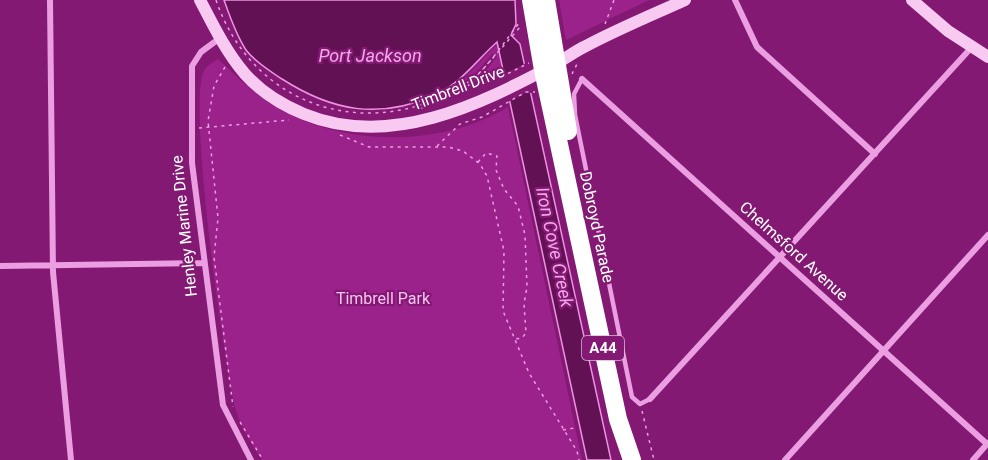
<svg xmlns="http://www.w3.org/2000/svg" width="988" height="460" font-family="Roboto,sans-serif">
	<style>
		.green { fill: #9c228b }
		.water { fill: #611154; stroke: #ee91e2; stroke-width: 1.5 }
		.pier { fill: #831973 }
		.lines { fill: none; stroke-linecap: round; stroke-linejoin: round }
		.path { stroke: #eb9ee1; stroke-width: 1.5; stroke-dasharray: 3 4.5; stroke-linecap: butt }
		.lane { stroke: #eb9ee1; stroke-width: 4.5 }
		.street { stroke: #eb9ee1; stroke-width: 6 }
		.secondary { stroke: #f8caf1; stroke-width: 12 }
		.highway { stroke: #fff; stroke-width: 18 }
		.labels { text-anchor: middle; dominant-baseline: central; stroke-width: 4.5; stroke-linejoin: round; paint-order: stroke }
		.shield { fill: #831973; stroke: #dabad5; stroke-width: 1.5 }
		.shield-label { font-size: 15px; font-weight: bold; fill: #fff }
		.street-label { font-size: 16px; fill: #fff; stroke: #831973 }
		.park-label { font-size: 16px; fill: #f8c3f1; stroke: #831973 }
		.water-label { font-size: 18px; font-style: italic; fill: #f3a9e9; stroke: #831973 }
	</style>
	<rect width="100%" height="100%" fill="#831973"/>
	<!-- green -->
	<path class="green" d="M559,0H649L566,40Z
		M497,44L503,75L477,81L497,57L493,53L473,76L458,85Z
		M218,59C236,75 253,94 274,106C341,147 442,148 508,107L582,460H262C251,444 240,426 235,407C224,362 187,102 204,71C206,66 214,62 218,59Z"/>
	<!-- water -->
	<path class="water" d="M224,0H515L516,24L511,35L520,44L611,460H587L497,42C476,61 461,83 435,95C379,120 332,111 282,79C270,71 255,62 246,50C236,35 230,17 224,0Z"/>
	<!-- pier -->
	<path class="pier" d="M528,62L535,93H526L508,102L502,75Z"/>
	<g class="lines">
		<!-- path -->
		<path class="path" d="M216,0C254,111 375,145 470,81C488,68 506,39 520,22
			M605,24L614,0
			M225,67L214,86L208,121L218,218L214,257L233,407
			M572,74L578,62
			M472,83L501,77L529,63
			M420,109L469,85L521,26
			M199,128L289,120
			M340,135L369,147H448L463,151L480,164L487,176L504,251L503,311L529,373L577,451L579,460
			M437,146L460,124L482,117L526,92H535
			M478,162L486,153L497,156L496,170L504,189L518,206L525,235L527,287L524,304L526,333L522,338L515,339
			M193,272L196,281H200
			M642,411L654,460
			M240,422L263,460
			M563,430L574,428"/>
		<!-- lane -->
		<path class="lane" d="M582,79L574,94L575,115L632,397L640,404L650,399"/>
		<!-- street -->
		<path class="street" d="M50,0L53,272L71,460
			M735,0L757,47L875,154
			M220,38L201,52L192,66V163L223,405L251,460
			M582,79L987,444
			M0,266L204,263
			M650,399L971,48
			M785,460L988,235
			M973,460L988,443"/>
		<!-- secondary -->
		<path class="secondary" d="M200,0C213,25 226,52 245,74C261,92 282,105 304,114C390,149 479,105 554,65C565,59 575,51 586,46C618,29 652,15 685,0
			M912,0L948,31L988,57"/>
		<!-- highway -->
		<path class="highway" d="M531,0L543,70L618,419L632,460
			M546,0L568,131"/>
	</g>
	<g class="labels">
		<!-- shield labels -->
		<rect class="shield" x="582" y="336" width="42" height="24" rx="4.5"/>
		<g class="shield-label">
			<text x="603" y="348">A44</text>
		</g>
		<!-- street labels -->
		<g class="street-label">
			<text transform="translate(458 88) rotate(-21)">Timbrell Drive</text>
			<text transform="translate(184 226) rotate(-96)">Henley Marine Drive</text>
			<text transform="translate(597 227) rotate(78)">Dobroyd Parade</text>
			<text transform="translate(794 251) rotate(42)">Chelmsford Avenue</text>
		</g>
		<!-- park labels -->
		<g class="park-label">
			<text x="383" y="298">Timbrell Park</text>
		</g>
		<!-- water labels -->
		<g class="water-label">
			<text x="370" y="55">Port Jackson</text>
			<text transform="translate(555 247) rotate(78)">Iron Cove Creek</text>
		</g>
	</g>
</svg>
